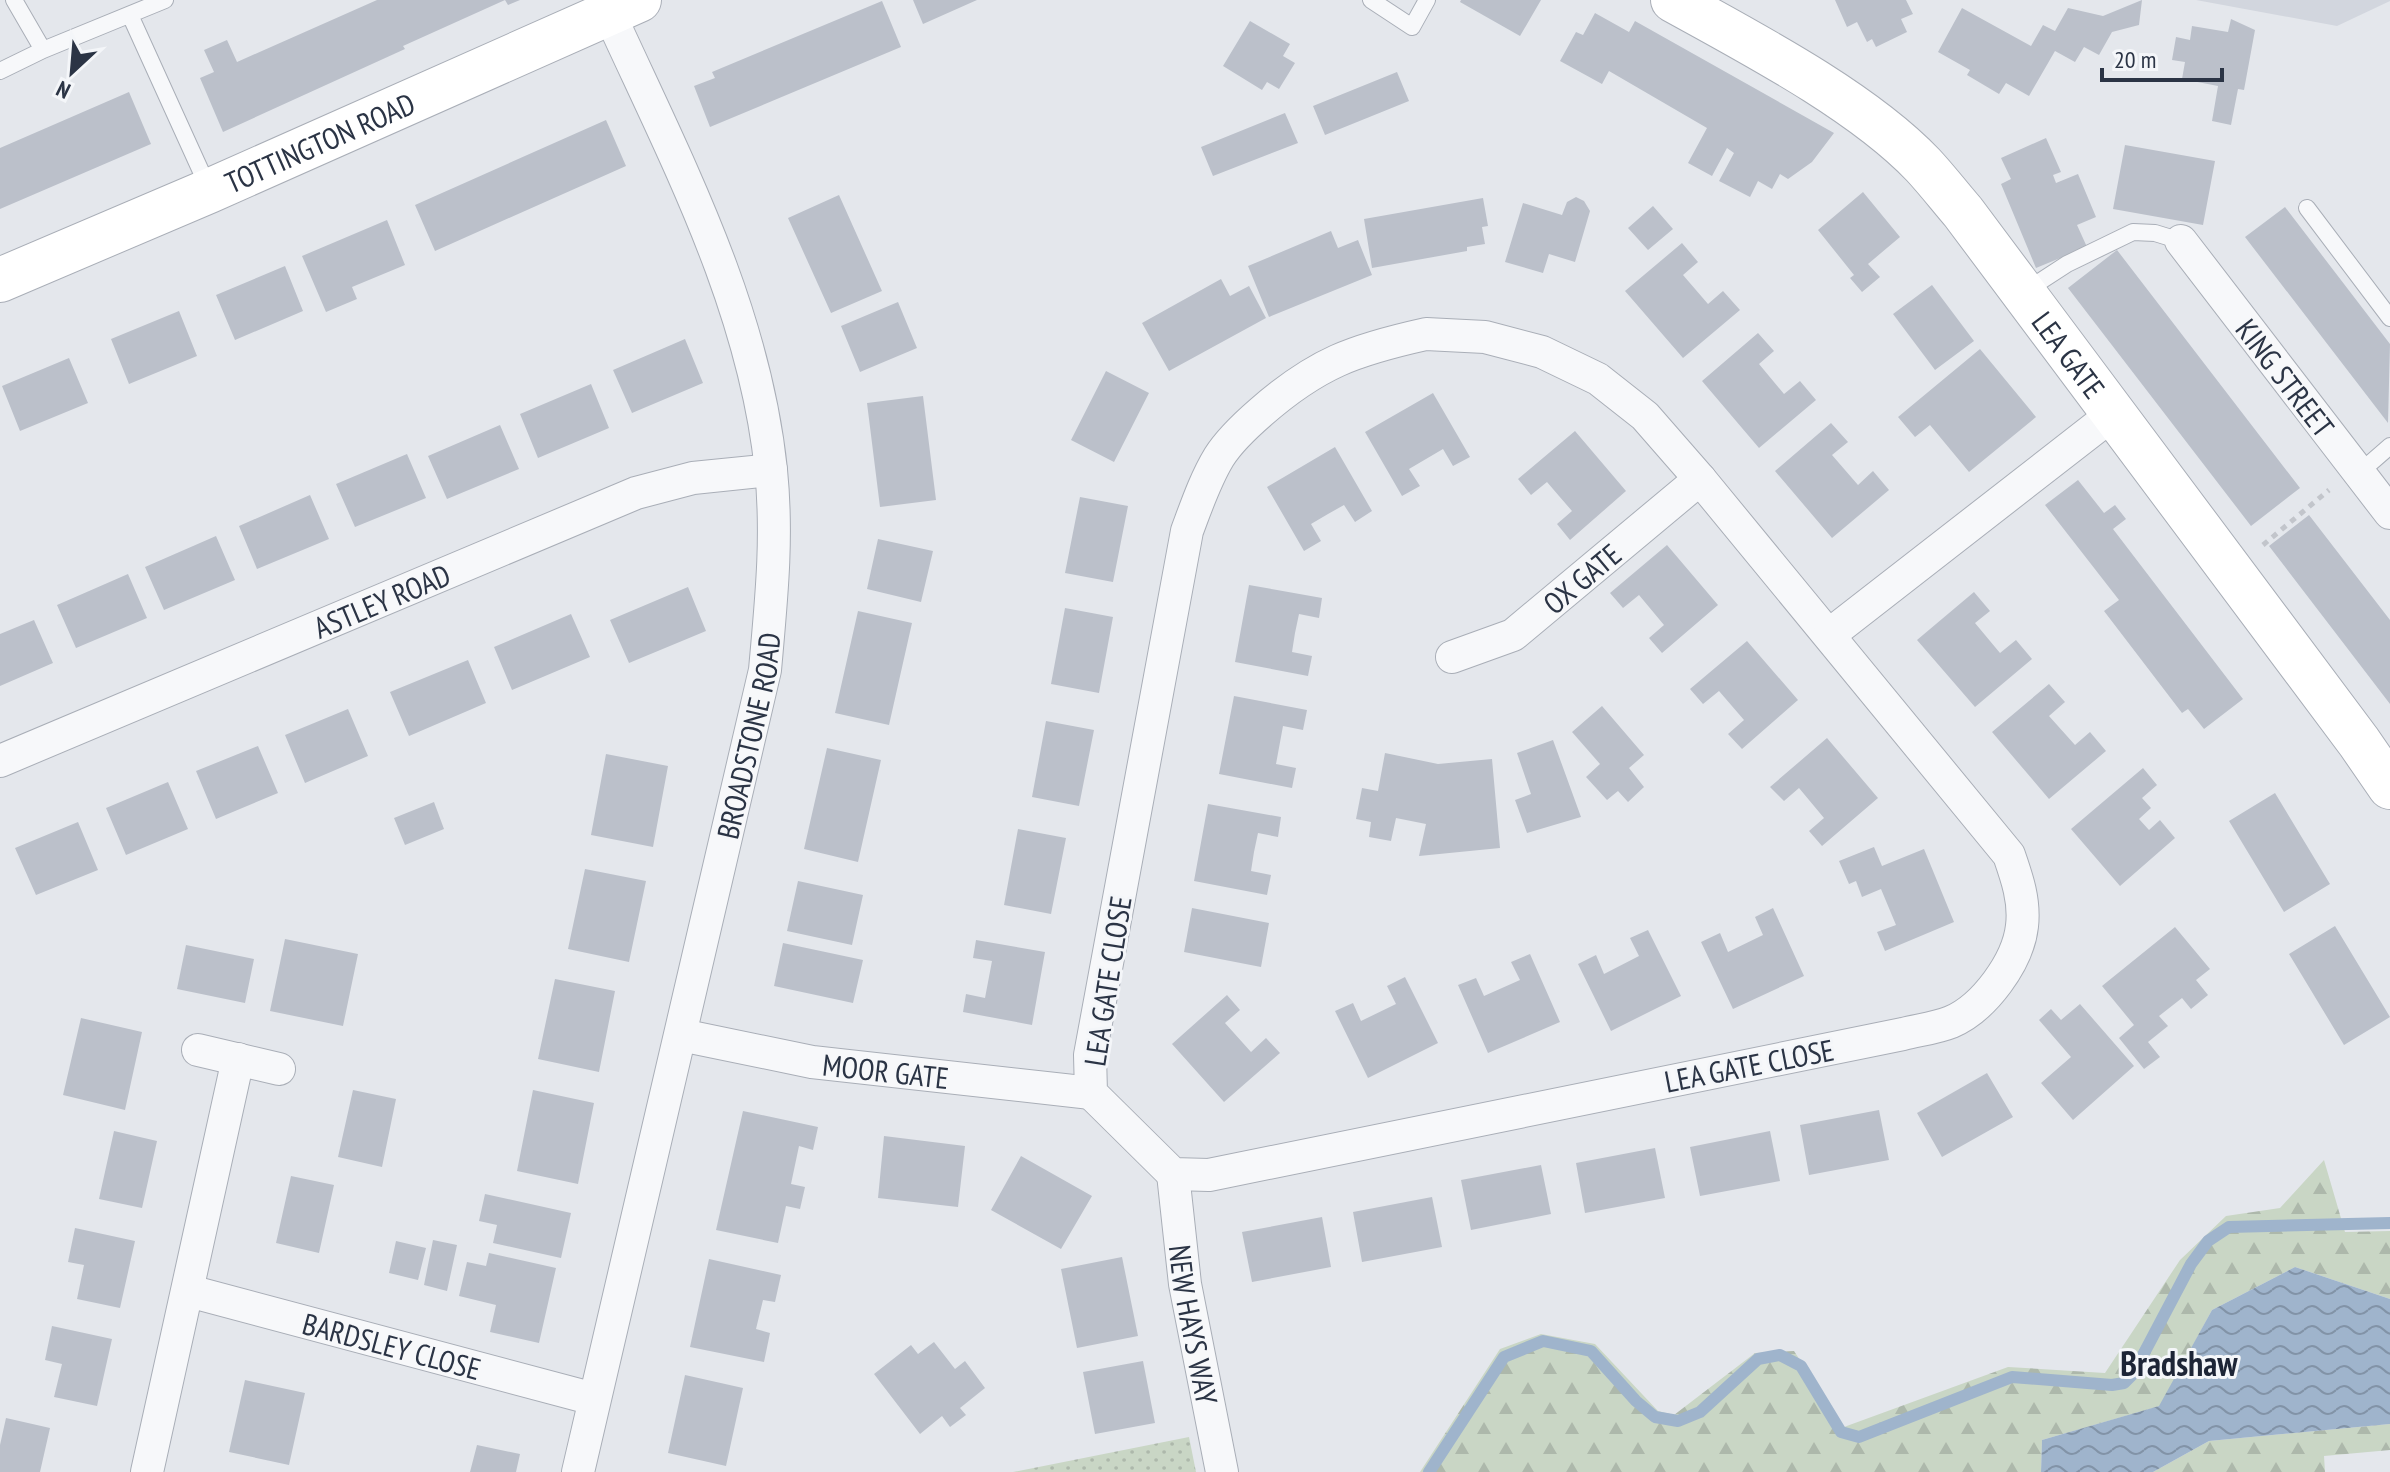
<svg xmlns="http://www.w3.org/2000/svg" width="2390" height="1472" font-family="'PT Sans Narrow',sans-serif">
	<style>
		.built { fill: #d2d6de }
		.grass { fill: url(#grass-dots) }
		.forest { fill: url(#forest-firs) }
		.water { fill: url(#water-waves) }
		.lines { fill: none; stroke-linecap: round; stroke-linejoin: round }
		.stream { stroke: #9fb4cc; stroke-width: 12 }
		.building { fill: #bbc0ca }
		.lane-casing { stroke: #a9aeb7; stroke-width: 18 }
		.street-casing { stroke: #a9aeb7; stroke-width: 34 }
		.secondary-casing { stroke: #a9aeb7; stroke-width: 46 }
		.path { stroke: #c2c5cb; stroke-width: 5; stroke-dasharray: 6 6; stroke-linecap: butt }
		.lane { stroke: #f7f8fa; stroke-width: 16 }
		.street { stroke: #f7f8fa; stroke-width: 32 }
		.secondary { stroke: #fff; stroke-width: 44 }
		.labels { text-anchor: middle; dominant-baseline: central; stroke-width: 6; stroke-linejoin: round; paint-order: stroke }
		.street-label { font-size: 30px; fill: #2b3445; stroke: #f4f6f9 }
		.quarter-label { font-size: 34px; font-weight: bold; fill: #1d2536; stroke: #f4f6f9 }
	</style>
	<defs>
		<pattern id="grass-dots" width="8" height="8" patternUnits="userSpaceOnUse" patternTransform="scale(2)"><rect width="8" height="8" fill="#c9d6c5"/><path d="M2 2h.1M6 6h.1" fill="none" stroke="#adb8ab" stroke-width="1.8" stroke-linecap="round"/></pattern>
		<pattern id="forest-firs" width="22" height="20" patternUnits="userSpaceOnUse" patternTransform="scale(2)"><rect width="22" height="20" fill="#c9d6c5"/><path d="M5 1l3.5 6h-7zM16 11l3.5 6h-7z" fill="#adb8ab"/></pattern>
		<pattern id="water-waves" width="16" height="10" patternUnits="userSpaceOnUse" patternTransform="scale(2)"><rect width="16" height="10" fill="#9fb4cc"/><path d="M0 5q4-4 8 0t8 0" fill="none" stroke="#8293a7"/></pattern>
	</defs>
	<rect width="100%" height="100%" fill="#e4e7ec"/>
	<!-- built -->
	<path class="built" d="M2196,0H2390V1L2337,26Z"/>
	<!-- grass -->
	<path class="grass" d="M1189,1437L1196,1472H1013Z"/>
	<!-- forest -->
	<path class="forest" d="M2324,1160L2345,1232L2390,1231V1299L2295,1267L2212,1310L2160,1406L2042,1440L2041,1472H1420L1500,1349L1541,1334L1595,1344L1658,1411L1674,1415L1755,1353L1794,1351L1844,1427L2008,1367L2105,1373L2180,1260L2226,1216L2280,1208Z
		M2390,1424V1450L2324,1456L2325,1472H2153L2209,1441Z"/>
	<!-- water -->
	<path class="water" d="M2295,1267L2390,1299V1424L2209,1441L2153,1472H2041L2042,1440L2159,1406L2212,1310Z"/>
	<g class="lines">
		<!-- stream -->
		<path class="stream" d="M1429,1472L1504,1357L1543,1341L1591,1351L1636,1401L1655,1417L1678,1421L1700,1412L1758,1359L1780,1355L1801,1366L1841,1432L1859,1437L2012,1377L2112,1385L2124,1383L2133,1374L2191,1264L2208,1241L2229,1227L2390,1223"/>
	</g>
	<!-- building -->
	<path class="building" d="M377,0H520L508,5L505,0L403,46L405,49L223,132L200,78L214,72L204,50L227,40L237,62Z
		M913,0H977L923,24Z
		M1461,0H1541L1520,36L1460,2Z
		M1835,0H1906L1913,14L1901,19L1907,32L1876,47L1872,39L1867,42L1857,22L1847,27Z
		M2142,0L2139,25L2112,32L2099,55L2084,47L2075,62L2055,51L2029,96L2006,83L1999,94L1967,75L1970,70L1938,52L1962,8L2031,46L2043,25L2055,31L2068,8L2103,16Z
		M882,1L901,47L710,127L694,86L715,78L712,72Z
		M1595,13L1629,32L1635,21L1834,133L1812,162L1788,179L1780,174L1772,189L1758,181L1750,197L1719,181L1734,153L1727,148L1712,176L1688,163L1707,128L1609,71L1602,84L1560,61L1576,32L1583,35Z
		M2231,19L2255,30L2244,90L2238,89L2231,125L2212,121L2218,86L2182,79L2185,62L2172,60L2176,37L2190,40L2192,26L2228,32Z
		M1250,21L1290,44L1283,56L1295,63L1279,89L1267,82L1262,90L1223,66Z
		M1397,72L1409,101L1325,135L1313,106Z
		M129,92L151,144L0,209V148Z
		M1285,113L1298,143L1213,176L1201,147Z
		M606,120L626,166L435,251L415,205Z
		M2046,138L2061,172L2053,175L2056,183L2078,174L2096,217L2077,225L2087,247L2036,268L2001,184L2011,179L2001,158Z
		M2125,145L2215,161L2203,225L2113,209Z
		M1863,192L1900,237L1868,264L1880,277L1862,292L1850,278L1854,275L1818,230Z
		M839,195L882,291L831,313L788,218Z
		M1576,197L1584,201L1590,211L1575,262L1549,254L1543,273L1505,262L1523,203L1562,215L1567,202Z
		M1483,198L1488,226L1482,227L1485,244L1467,247V251L1372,268L1364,219Z
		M1653,206L1673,229L1648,250L1628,228Z
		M2285,207L2390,344L2388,423L2245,237Z
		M387,220L405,265L352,287L357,299L326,312L302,256Z
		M1331,231L1338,248L1358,240L1372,275L1269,317L1248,266Z
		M1682,243L1698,262L1683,275L1708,304L1723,291L1740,310L1683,358L1625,291Z
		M2117,250L2300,488L2251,526L2068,288Z
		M285,266L303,311L235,340L216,295Z
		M1221,279L1230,296L1249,286L1266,318L1169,371L1142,323Z
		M1932,285L1974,341L1935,370L1893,314Z
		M898,302L917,348L860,372L841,326Z
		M179,311L197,356L129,384L111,339Z
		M1758,333L1774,351L1759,364L1784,394L1800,381L1816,400L1759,448L1702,381Z
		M685,339L703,383L632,413L613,370Z
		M1980,349L2036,417L1969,472L1930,425L1915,437L1898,417Z
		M69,358L88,403L20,431L2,386Z
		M1106,371L1149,393L1114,462L1071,440Z
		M591,384L609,428L538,458L520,414Z
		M1433,393L1470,457L1453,466L1443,449L1409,469L1420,486L1402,496L1365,432Z
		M923,396L936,500L880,507L867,403Z
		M1831,423L1848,442L1832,455L1858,485L1873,471L1889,490L1832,538L1775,471Z
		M500,425L519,469L447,499L428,456Z
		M1575,431L1626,491L1570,540L1557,524L1572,511L1559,496L1547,482L1531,495L1518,479Z
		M1335,447L1372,511L1355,522L1344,505L1328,514L1311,524L1321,541L1304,551L1267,487Z
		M407,454L426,498L355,527L336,484Z
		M2078,480L2104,513L2115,505L2126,519L2113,529L2243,699L2204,729L2188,709L2182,713L2104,611L2119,600L2045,505Z
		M310,495L329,539L257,569L239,526Z
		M1080,497L1128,506L1113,582L1065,573Z
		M2309,515L2390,620V704L2269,546Z
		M216,536L235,580L164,610L145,567Z
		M878,539L933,551L921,602L867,589Z
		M1667,545L1718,605L1662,653L1649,638L1664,625L1639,595L1623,608L1610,593Z
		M128,574L147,618L76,648L57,605Z
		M1249,585L1322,598L1319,618L1299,614L1295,633L1292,652L1312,656L1308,676L1235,662Z
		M688,587L706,631L629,663L610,620Z
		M1974,592L1990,611L1975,623L2000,653L2016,640L2032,659L1975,707L1917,640Z
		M1065,608L1113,617L1099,693L1051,684Z
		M858,611L912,623L889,725L835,713Z
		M571,614L590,657L512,690L494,647Z
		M34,620L53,663L0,686V634Z
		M1747,641L1798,700L1742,749L1728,734L1744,720L1719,691L1703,704L1690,689Z
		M468,660L486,703L409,736L390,692Z
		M2049,684L2065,702L2049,716L2075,745L2090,732L2106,751L2049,799L1992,732Z
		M1234,696L1307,710L1303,730L1283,726L1276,764L1296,768L1292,788L1219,774Z
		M1602,706L1644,755L1629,768L1644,787L1628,802L1618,791L1607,800L1586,777L1600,764L1572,732Z
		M348,709L368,756L305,783L285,735Z
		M1046,721L1094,730L1079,806L1032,797Z
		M1827,738L1878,798L1822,846L1809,831L1824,818L1799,788L1784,801L1770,787Z
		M1553,740L1581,817L1527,833L1515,800L1531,794L1517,753Z
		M258,746L278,793L216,819L196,771Z
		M827,748L881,760L858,862L804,849Z
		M1385,753L1438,764L1492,759L1500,848L1419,856L1426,824L1396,818L1391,841L1369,837L1371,822L1356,819L1362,788L1378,791Z
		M606,754L668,766L653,847L591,835Z
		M2143,768L2157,785L2142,798L2151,808L2139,819L2149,830L2160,820L2175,838L2120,886L2071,829Z
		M168,782L188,829L126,855L106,808Z
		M2275,793L2330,884L2284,912L2229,821Z
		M434,802L444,829L405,845L394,818Z
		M1208,804L1281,817L1278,837L1258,833L1254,852L1251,871L1271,875L1267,895L1194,881Z
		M78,822L98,870L36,895L15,848Z
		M1018,829L1066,838L1051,914L1004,905Z
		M1874,847L1882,866L1924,849L1954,922L1885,951L1877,932L1896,925L1881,889L1862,897L1856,881L1849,884L1839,861Z
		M585,869L646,881L629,962L568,949Z
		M798,881L863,895L852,945L787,931Z
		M1192,908L1269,923L1261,967L1184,952Z
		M1773,908L1804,976L1733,1009L1701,942L1720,933L1728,952L1763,935L1755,917Z
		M2335,926L2390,1017L2344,1045L2289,954Z
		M2175,927L2210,969L2196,980L2208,995L2191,1009L2182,998L2159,1016L2168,1026L2148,1042L2160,1057L2144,1069L2119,1038L2134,1025L2102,986Z
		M1648,930L1681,996L1611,1031L1578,964L1596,955L1604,974L1639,956L1630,938Z
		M285,939L358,954L343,1026L270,1011Z
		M976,940L1045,952L1032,1025L963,1012L966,994L985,998L992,961L973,958Z
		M783,943L863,960L853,1003L774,986Z
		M186,945L254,959L245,1003L177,989Z
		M1530,954L1560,1022L1488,1053L1458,985L1476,978L1484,996L1520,980L1511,962Z
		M1405,977L1438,1043L1368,1078L1335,1011L1353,1003L1361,1021L1396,1004L1387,986Z
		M555,979L615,991L599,1072L538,1059Z
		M1227,995L1240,1010L1225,1023L1251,1052L1266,1038L1280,1053L1224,1102L1172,1044Z
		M2080,1004L2134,1066L2073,1120L2041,1083L2071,1057L2039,1020L2051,1009L2061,1020Z
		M81,1018L142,1032L125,1110L63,1095Z
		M1987,1073L2013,1117L1942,1157L1917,1113Z
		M353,1090L396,1099L382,1167L338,1157Z
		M533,1090L594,1103L578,1184L517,1171Z
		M1879,1110L1889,1160L1809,1175L1800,1125Z
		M743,1111L818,1127L813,1150L799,1146L791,1184L805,1187L800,1209L786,1206L778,1243L716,1230Z
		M114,1131L157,1141L142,1208L99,1199Z
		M1770,1131L1780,1181L1700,1196L1690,1147Z
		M884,1136L965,1146L958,1207L878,1198Z
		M1655,1148L1665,1198L1585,1213L1576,1163Z
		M1021,1156L1092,1196L1061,1249L991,1210Z
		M1541,1165L1551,1214L1471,1230L1461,1180Z
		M291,1176L334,1185L319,1253L276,1243Z
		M485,1194L571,1213L561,1258L493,1243L497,1225L479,1221Z
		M1432,1197L1442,1247L1362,1262L1353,1212Z
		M1322,1217L1331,1267L1252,1282L1242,1232Z
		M75,1228L135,1241L120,1308L77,1299L84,1265L68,1262Z
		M433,1240L457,1245L447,1291L424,1285Z
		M396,1241L426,1248L418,1280L389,1273Z
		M489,1253L556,1268L539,1343L490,1332L496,1305L459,1296L467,1262L486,1266Z
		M1122,1257L1138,1336L1077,1348L1061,1269Z
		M709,1259L781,1275L775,1302L763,1300L756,1329L770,1333L764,1362L690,1347Z
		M52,1326L112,1339L97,1406L54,1397L62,1364L45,1360Z
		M934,1342L955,1369L965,1361L985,1388L960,1408L966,1415L950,1427L942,1416L920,1434L874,1374L911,1345L918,1354Z
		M1143,1361L1155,1423L1095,1434L1083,1372Z
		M685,1375L743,1388L726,1466L668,1453Z
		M245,1380L305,1393L289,1465L229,1452Z
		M6,1418L50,1428L40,1472H0V1445Z
		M477,1445L520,1454L516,1472H470Z"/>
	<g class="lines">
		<!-- lane casing -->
		<g class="lane-casing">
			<path id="lane" d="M14,0L43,50
				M1371,0L1412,27L1427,0
				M130,15L209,189
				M0,71L43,50L165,0
				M2307,208L2390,318
				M2024,292L2067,264L2133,232L2155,233L2181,241
				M2359,473L2390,446"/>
		</g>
		<!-- street casing -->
		<g class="street-casing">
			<g id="street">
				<path id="s1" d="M2181,241L2390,513"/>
				<path d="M1426,334L1485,337L1542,352L1598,379L1645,416L1700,479L2009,855C2017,878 2025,901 2022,926C2018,962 1984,1008 1951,1022C1936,1028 1919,1030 1903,1034L1209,1175L1173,1174L1091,1093L1090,1055L1187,531C1196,507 1205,480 1219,457C1229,441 1246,425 1261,412C1317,363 1354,350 1426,334Z"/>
				<path d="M1829,635L2113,414"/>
				<path id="s2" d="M1452,657L1513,635L1700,479"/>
				<path id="s3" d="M0,761L636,493L693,478L771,470"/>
				<path id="s4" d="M681,1035L812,1062L1091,1093"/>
				<path d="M198,1050L279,1069"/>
				<path id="s5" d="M1173,1174L1185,1284L1222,1472"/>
				<path id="s6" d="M189,1291L594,1399"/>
				<path d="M147,1472L238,1059"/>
				<path id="s7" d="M578,1472L765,670C771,602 778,539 771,470C754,306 676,160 609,13"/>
			</g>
		</g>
		<!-- secondary casing -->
		<g class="secondary-casing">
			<g id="secondary">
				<path id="s8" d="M1673,0C1751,43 1862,101 1923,165C1937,180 1950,197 1963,212L2359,742L2390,787"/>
				<path id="s9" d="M0,280L209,191L639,0"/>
			</g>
		</g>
		<!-- path -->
		<path class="path" d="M2263,545L2329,490"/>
		<!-- lane -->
		<use href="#lane" class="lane"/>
		<!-- street -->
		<use href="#street" class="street"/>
		<!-- secondary -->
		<use href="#secondary" class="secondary"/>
	</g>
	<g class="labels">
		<!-- street labels -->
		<g class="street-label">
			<text stroke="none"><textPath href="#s9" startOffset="348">TOTTINGTON ROAD</textPath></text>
			<text stroke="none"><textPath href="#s8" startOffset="540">LEA GATE</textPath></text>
			<text stroke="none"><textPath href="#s1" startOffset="172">KING STREET</textPath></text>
			<text stroke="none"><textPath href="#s2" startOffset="154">OX GATE</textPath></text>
			<text stroke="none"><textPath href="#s3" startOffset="414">ASTLEY ROAD</textPath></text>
			<text stroke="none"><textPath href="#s7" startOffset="756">BROADSTONE ROAD</textPath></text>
			<text transform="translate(1107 981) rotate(-81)">LEA GATE CLOSE</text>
			<text transform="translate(1749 1065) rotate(-11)">LEA GATE CLOSE</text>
			<text stroke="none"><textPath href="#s4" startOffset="208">MOOR GATE</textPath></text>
			<text stroke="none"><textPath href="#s5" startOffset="152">NEW HAYS WAY</textPath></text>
			<text stroke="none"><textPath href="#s6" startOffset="210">BARDSLEY CLOSE</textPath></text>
		</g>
		<!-- quarter labels -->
		<g class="quarter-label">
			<text x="2179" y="1363">Bradshaw</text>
		</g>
	</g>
	<!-- north arrow -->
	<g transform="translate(72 72) rotate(206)" stroke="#f4f6f9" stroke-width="6" paint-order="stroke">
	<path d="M0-6L14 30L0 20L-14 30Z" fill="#2b3445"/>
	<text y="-12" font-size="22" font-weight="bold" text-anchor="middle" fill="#2b3445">N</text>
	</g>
	<!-- scale -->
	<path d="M2102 68v12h120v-12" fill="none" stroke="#2b3445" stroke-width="4"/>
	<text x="2114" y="68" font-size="24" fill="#2b3445" stroke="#f4f6f9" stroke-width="6" paint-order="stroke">20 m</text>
</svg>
